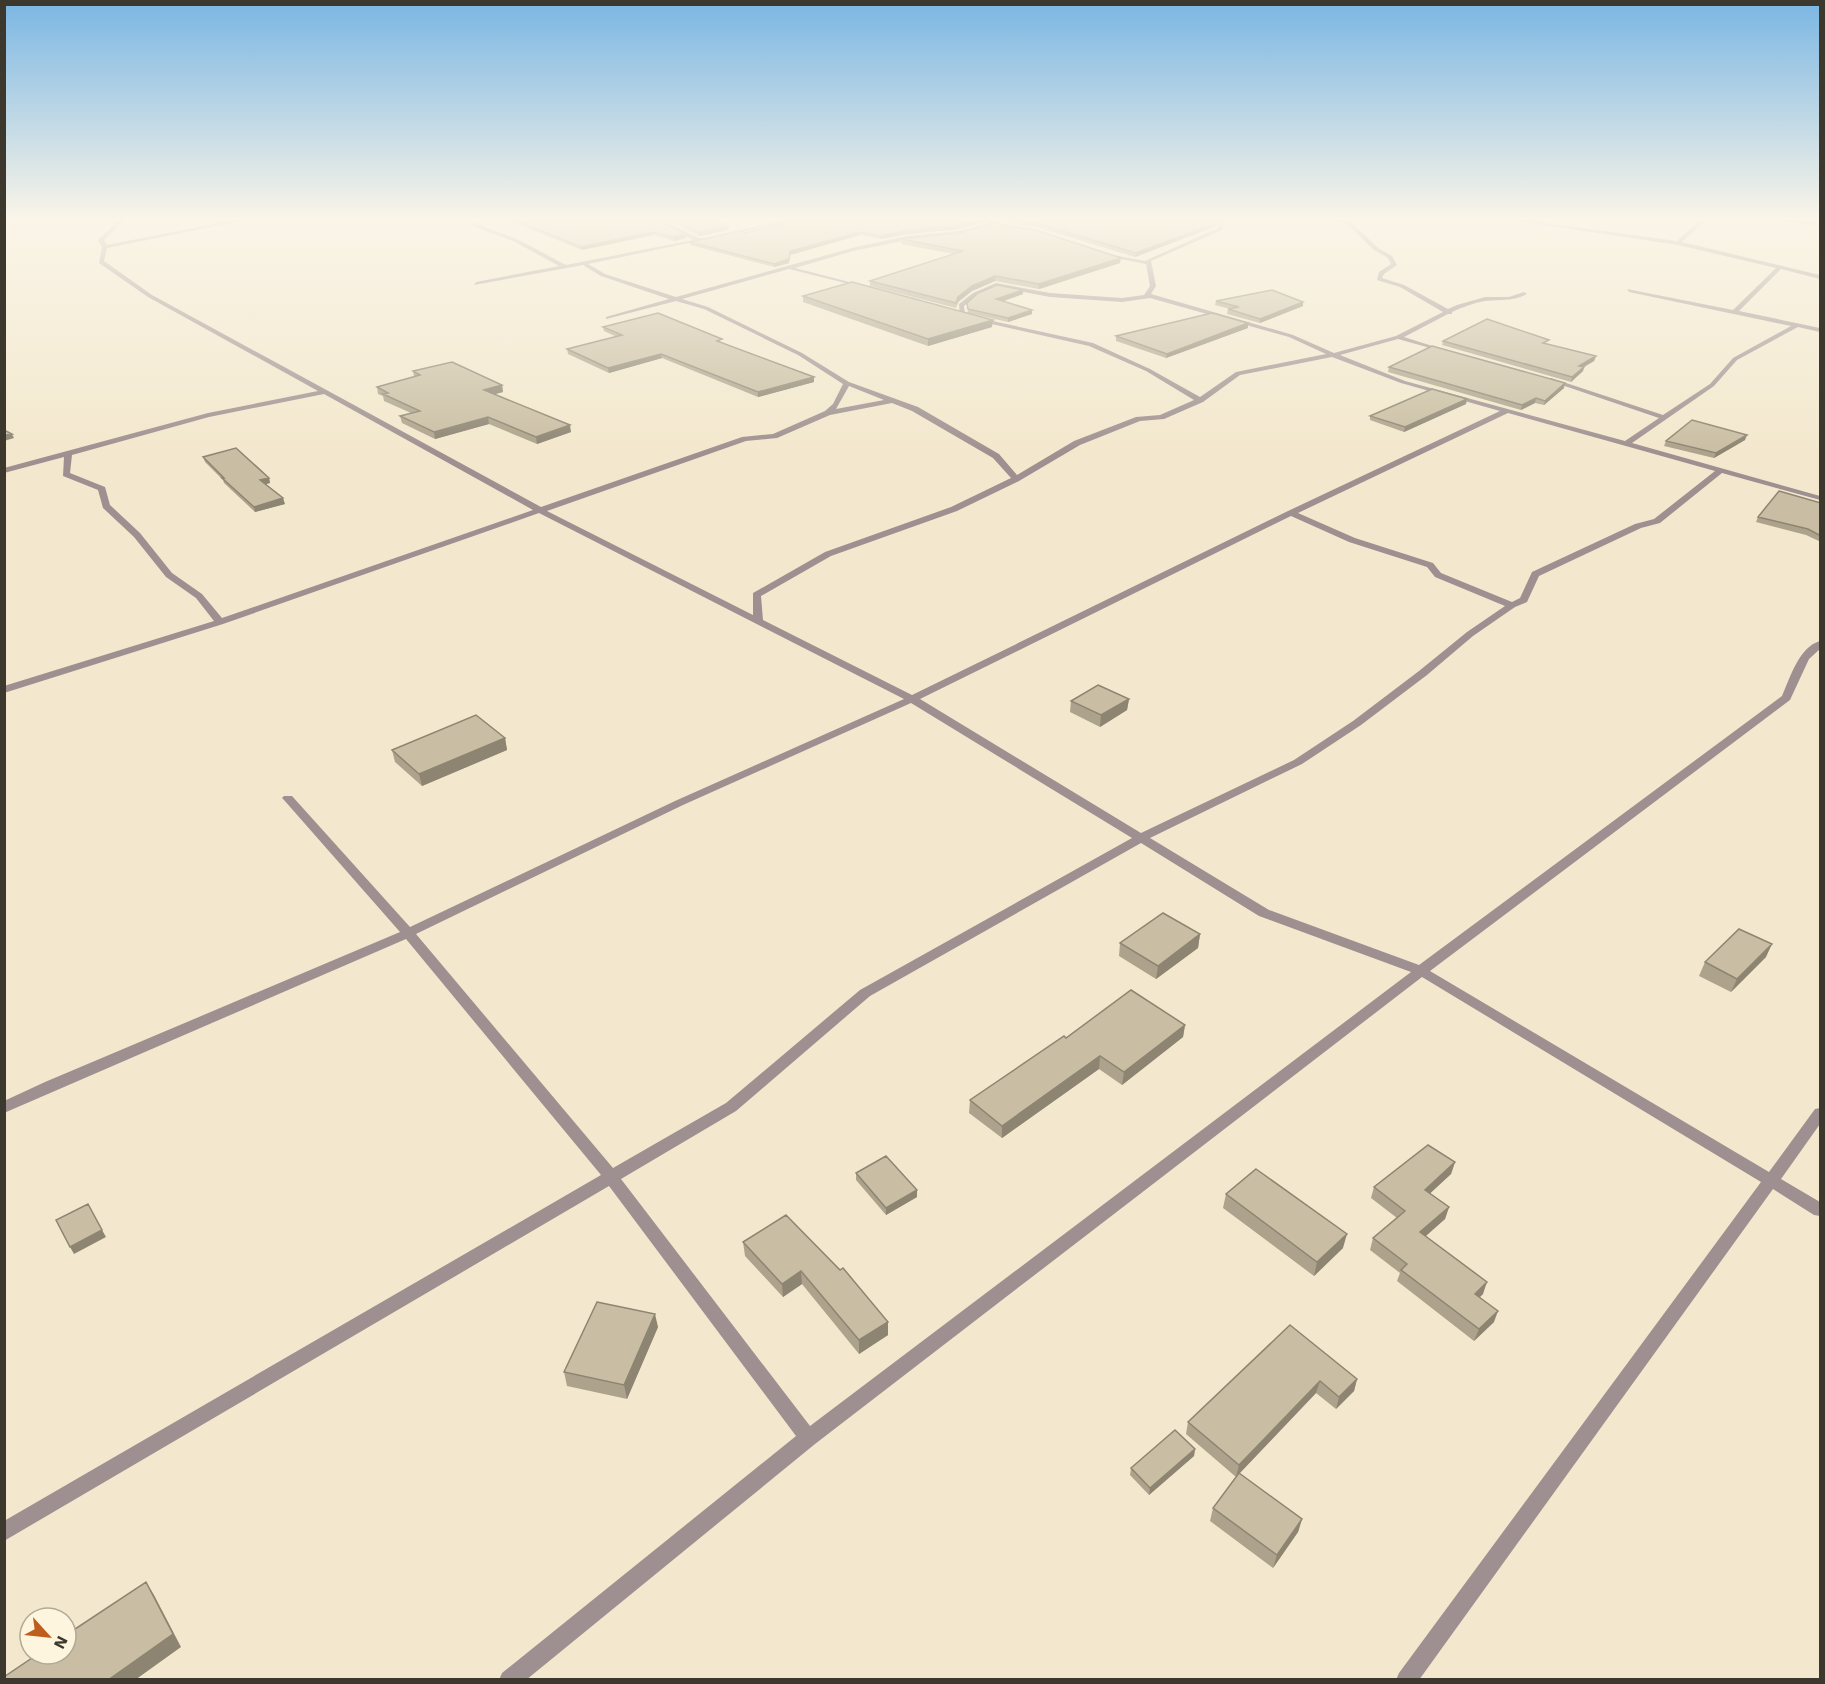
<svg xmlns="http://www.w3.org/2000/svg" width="1825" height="1684" font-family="'Work Sans',sans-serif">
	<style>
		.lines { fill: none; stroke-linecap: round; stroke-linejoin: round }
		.street { fill: #9e9090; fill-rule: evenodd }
		.wall { fill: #ada38c }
		.shaded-wall { fill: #8d8572 }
		.building { fill: #c9bea3; stroke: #8d8572; stroke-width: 1.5 }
	</style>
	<rect width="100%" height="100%" fill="#f3e8cd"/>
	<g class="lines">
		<!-- street -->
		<path class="street" d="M120,219H126L104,240L107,245L239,219H250L107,248L104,261L152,295L541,507L742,437L773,434L825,411L833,404L843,384L798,355L704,309L676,301L606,319V317L669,299L601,276L583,265L474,285L476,282L559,266L515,242L470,225L472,222L519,240L566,265L693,240L652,219H659L699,238L708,239L588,264L605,274L676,297L852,248L907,236L959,231L989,223L984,219H990L995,224L959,235L907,240L853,251L795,268L865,286V288L789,269L682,299L708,307L802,353L849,382L918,407L999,454L1017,475L1074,441L1136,417L1160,415L1194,400L1146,371L1089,346L960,317L959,304L973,293L996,283L1050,293L1122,298L1144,295L1150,286L1146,264L1105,256L1058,239V237L1108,254L1145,261L1218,228L1220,222L1216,219H1222L1226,222L1222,230L1151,261L1156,286L1151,294L1293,335L1334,353L1396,336L1443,312L1400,287L1377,280L1379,272L1391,264L1388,258L1374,250L1348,225L1332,219H1340L1352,223L1378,248L1392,256L1397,265L1384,274L1382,278L1404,285L1448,309L1457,305L1485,297H1509L1524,292L1527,294C1513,302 1500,299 1485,301C1474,303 1462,307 1452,312V314H1448L1404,337L1448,351V353L1398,339L1340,355L1405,381L1625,441L1659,418L1547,380V378H1551L1663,415L1710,384L1733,358L1791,326L1629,292L1627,289L1733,310L1776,268L1678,245L1503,219H1517L1677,241L1701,219H1707L1682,242L1820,275V279L1781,269L1739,311L1820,328V332L1798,327L1737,360L1714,386L1632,443L1820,496V500L1722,473L1660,523L1641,528L1539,576L1527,602L1515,607L1473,636L1427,675L1361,725L1302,764L1150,838L1269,910L1419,965L1782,696C1790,678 1799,647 1820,641V649L1809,659L1790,700L1430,971L1769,1172L1815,1109L1820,1108V1124L1781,1179L1820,1202V1216L1814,1215L1773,1189L1419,1680H1396L1399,1673L1761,1182L1422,977L815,1444L526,1680H499L502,1673L796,1436L609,1186L4,1541V1521L601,1175L406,939L4,1113V1101L45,1082L400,932L284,800L282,798L284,796H292L410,927L675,801L904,699L539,513L223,624L4,693V686L214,621L196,598L166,577L134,537L103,508L98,490L63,476L64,457L4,473V468L208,413L318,391L148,297L99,263L102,247L98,240ZM997,287L1050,297L1122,302L1150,298L1289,337L1326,354L1236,372L1200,397L1150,369L1093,343L965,315L964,306L977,295ZM1332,357L1401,383L1500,411L1288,511L912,695L763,620L761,596L831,556L957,511L1019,481L1080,445L1140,421L1164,419L1203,402L1240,375ZM849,386L884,400L836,409ZM324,394L533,510L222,618L202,594L172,573L140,533L110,505L105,487L70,473L72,455L209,417ZM892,403L912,411L993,458L1011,478L951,507L825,552L753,593V615L547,511L746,441L777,438L830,415ZM1508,413L1715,471L1654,519L1635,524L1532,572L1520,598L1512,602L1441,573L1433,563L1355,538L1298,513ZM1291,516L1349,542L1427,567L1435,577L1505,606L1467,632L1419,671L1353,721L1294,760L1141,833L920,699ZM911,703L1132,838L860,990L726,1103L613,1168L416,934L683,805ZM1141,843L1259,916L1411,972L810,1426L621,1179L736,1111L870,996Z
			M790,219H800L725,236L722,234Z
			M1781,219L1820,223V226L1784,221Z"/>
	</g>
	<!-- wall -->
	<path class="wall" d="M505,219H654L686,238L674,241L653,235L582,250Z
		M664,219H711L728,230L699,236Z
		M803,219H984V222L959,229L907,234L881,239L860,235L790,255L789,263L774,267L690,245V242L745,233Z
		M1007,219H1218L1216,226L1135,257L1040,228L1007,222Z
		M901,239L1120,263L1039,289L995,281L972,291L958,302L956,308L870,286V281L954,254L901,244Z
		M1023,290V294L1002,301L1032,314L1008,322L969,313L992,327L928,346L803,302V296L968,313L967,303Z
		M1216,301L1303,302V306L1260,323L1227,314L1228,309H1230L1215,305Z
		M1248,323V328L1166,358L1116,341V336Z
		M603,327L723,343L814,377V382L758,397L662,358L609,373L568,354L567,349L617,337L604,331Z
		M1443,341L1548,344V345L1596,356L1594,361L1584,367L1583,371L1571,382L1442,345Z
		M1389,367L1564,388L1544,405L1535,403L1521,410L1388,372Z
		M413,371L502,385L503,392L494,394L571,432L537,444L489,424L435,439L402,423L400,416L411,413L384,401L383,396L378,394L377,387L414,377Z
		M1467,399L1466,404L1404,432L1370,420V416Z
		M1745,440L1714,458L1664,446L1666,441Z
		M203,457L269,478L270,483L266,484L285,504L255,512L224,483L223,480L205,462Z
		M1821,503V542L1806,535L1756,522L1758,517Z
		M1129,699L1127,710L1100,727L1070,712L1071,701Z
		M505,738L507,750L422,786L395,762L392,750Z
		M1200,934L1198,948L1156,979L1119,956L1120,943Z
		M1766,957L1731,992L1699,976L1705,962Z
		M1185,1025L1183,1037L1122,1085L1099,1069L1002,1138L969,1113L970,1100L1066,1038Z
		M1455,1162L1451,1174L1430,1193L1449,1207L1445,1219L1425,1236L1483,1294L1480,1297L1494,1322L1474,1341L1397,1281L1400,1273L1370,1250L1373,1238L1397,1218L1371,1198L1374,1187Z
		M856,1173L917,1197L886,1215L856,1180Z
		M1226,1194L1343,1248L1314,1276L1223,1208Z
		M786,1215L888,1322V1335L859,1354L802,1284L783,1297L745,1256L743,1242Z
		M1290,1325L1357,1379L1354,1391L1336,1409L1316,1393L1239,1474L1302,1519L1298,1532L1273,1568L1210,1521L1213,1508L1236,1477L1186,1434L1188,1422Z
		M658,1327L627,1399L567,1386L564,1372Z
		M1195,1449L1194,1456L1149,1495L1130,1475L1131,1468Z"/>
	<!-- shaded-wall -->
	<path class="shaded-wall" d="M984,219V222L959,229L907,234L881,239L880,236L907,230Z
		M1218,219L1216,226L1135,257L1136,253Z
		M728,226V230L699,236V232Z
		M652,232L653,235L582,250L581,247Z
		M860,232V235L790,255L789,263L774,267V264L790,251Z
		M686,234V238L674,241L673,237Z
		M1121,258L1120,263L1039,289V284Z
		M995,276V281L972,291L958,302L956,308L958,297L972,286Z
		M1023,290V294L996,304V299Z
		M1303,302V306L1260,323V319Z
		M1032,310V314L1008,322V318Z
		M993,320L992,327L928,346V339Z
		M1248,323V328L1166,358L1167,354Z
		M661,354L662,358L609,373L608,368Z
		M1596,356L1594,361L1578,370L1579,366Z
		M1584,367L1583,371L1571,382L1572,377Z
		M814,377V382L758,397V392Z
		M1565,383L1564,388L1544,405L1545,401Z
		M502,385L503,392L485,397L484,390Z
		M1536,398L1535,403L1521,410L1522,405Z
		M1467,399L1466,404L1404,432L1405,427Z
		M488,417L489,424L435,439L434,432Z
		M570,425L571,432L537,444L536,437Z
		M12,434L14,438L4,441V435Z
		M1747,435L1745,440L1714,458L1716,453Z
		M269,478L270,483L262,485L260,480Z
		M283,498L285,504L255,512L254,507Z
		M1129,699L1127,710L1100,727L1101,715Z
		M505,738L507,750L422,786L419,774Z
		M1200,934L1198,948L1156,979L1158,966Z
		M1772,944L1766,957L1731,992L1737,979Z
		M1185,1025L1183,1037L1122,1085L1124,1072Z
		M1100,1056L1099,1069L1002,1138V1126Z
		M1455,1162L1451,1174L1422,1201L1425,1190Z
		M917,1190V1197L886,1215V1208Z
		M1449,1207L1445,1219L1417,1244L1420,1232Z
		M102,1230L106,1237L74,1254L70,1247Z
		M1347,1234L1343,1248L1314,1276L1317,1262Z
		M801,1271L802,1284L783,1297L782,1284Z
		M1487,1282L1483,1294L1471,1305L1475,1294Z
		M1498,1311L1494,1322L1474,1341L1479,1329Z
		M655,1314L658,1327L627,1399L624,1385Z
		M888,1322V1335L859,1354V1340Z
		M1357,1379L1354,1391L1336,1409L1339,1397Z
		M1320,1381L1316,1393L1236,1477L1239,1465Z
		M1195,1449L1194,1456L1149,1495L1150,1488Z
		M1302,1519L1298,1532L1273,1568L1277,1555Z
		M146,1582L154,1595L181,1647L135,1680H108Z"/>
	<!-- building -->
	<path class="building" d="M513,219H654L686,234L673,237L652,232L581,247Z
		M671,219H711L728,226L699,232Z
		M803,219H982L959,225L907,230L880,236L860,232L790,251L789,259L774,264L690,242L740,231L745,233Z
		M1010,219H1218L1217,223L1136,253L1040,224Z
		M993,223L1036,230L1121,258L1039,284L995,276L972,286L958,297L956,303L870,281L963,251L901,239L959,233Z
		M852,282L993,320L928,339L803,296Z
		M997,285L1023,290L996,299L1032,310L1008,318L968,309L967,303L978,293Z
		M1272,290L1303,302L1260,319L1228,309L1239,307L1216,301Z
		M658,313L722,339L717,341L814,377L758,392L661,354L608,368L567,349L622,335L603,327Z
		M1212,313L1248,323L1167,354L1116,336Z
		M1487,319L1549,340L1543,343L1596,356L1579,366L1584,367L1572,377L1443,341Z
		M1432,346L1565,383L1545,401L1536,398L1522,405L1389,367Z
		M452,362L502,385L484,390L570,425L536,437L488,417L434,432L400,416L420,411L383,394L388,393L377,387L420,375L413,371Z
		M1432,389L1467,399L1405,427L1370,416Z
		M1692,420L1747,435L1716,453L1666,441Z
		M4,430L12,434L4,435Z
		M236,448L269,478L260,480L283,498L254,507L222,478H224L203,457Z
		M1779,491L1821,503V536L1808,529L1758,517Z
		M1098,685L1129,699L1101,715L1071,701Z
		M476,715L505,738L419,774L392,750Z
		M1163,913L1200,934L1158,966L1120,943Z
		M1739,929L1772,944L1737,979L1705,962Z
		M1131,990L1185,1025L1124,1072L1100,1056L1002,1126L970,1100L1064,1036L1066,1038Z
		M1428,1145L1455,1162L1425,1190L1449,1207L1420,1232L1487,1282L1475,1294L1498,1311L1479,1329L1401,1270L1407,1264L1373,1238L1405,1211L1374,1187Z
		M886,1156L917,1190L886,1208L856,1173Z
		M1256,1169L1347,1234L1317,1262L1226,1194Z
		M88,1204L102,1230L70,1247L56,1220Z
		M786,1215L840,1270L843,1268L888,1322L859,1340L801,1271L782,1284L743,1242Z
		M597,1302L655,1314L624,1385L564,1372Z
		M1290,1325L1357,1379L1339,1397L1320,1381L1239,1465L1188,1422Z
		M1175,1430L1195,1449L1150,1488L1131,1468Z
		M1239,1473L1302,1519L1277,1555L1213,1508Z
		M146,1582L173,1634L108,1680H4V1677L38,1654H66V1635Z"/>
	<!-- sky -->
	<linearGradient id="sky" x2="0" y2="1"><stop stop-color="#7ab6e3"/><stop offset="0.48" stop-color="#faf5e8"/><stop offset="1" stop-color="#faf5e8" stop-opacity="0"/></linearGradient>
	<rect width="1825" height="455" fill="url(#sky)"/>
	<!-- border -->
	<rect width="1825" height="1684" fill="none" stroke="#3d382e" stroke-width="12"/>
	<!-- north arrow -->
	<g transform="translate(48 1636) rotate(117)"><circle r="28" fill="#fef5df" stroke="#b1a998" stroke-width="1.5"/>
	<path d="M0-4.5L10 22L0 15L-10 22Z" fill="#be5d1c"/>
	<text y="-9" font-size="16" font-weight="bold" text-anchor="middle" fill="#3d382e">N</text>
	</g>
</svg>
